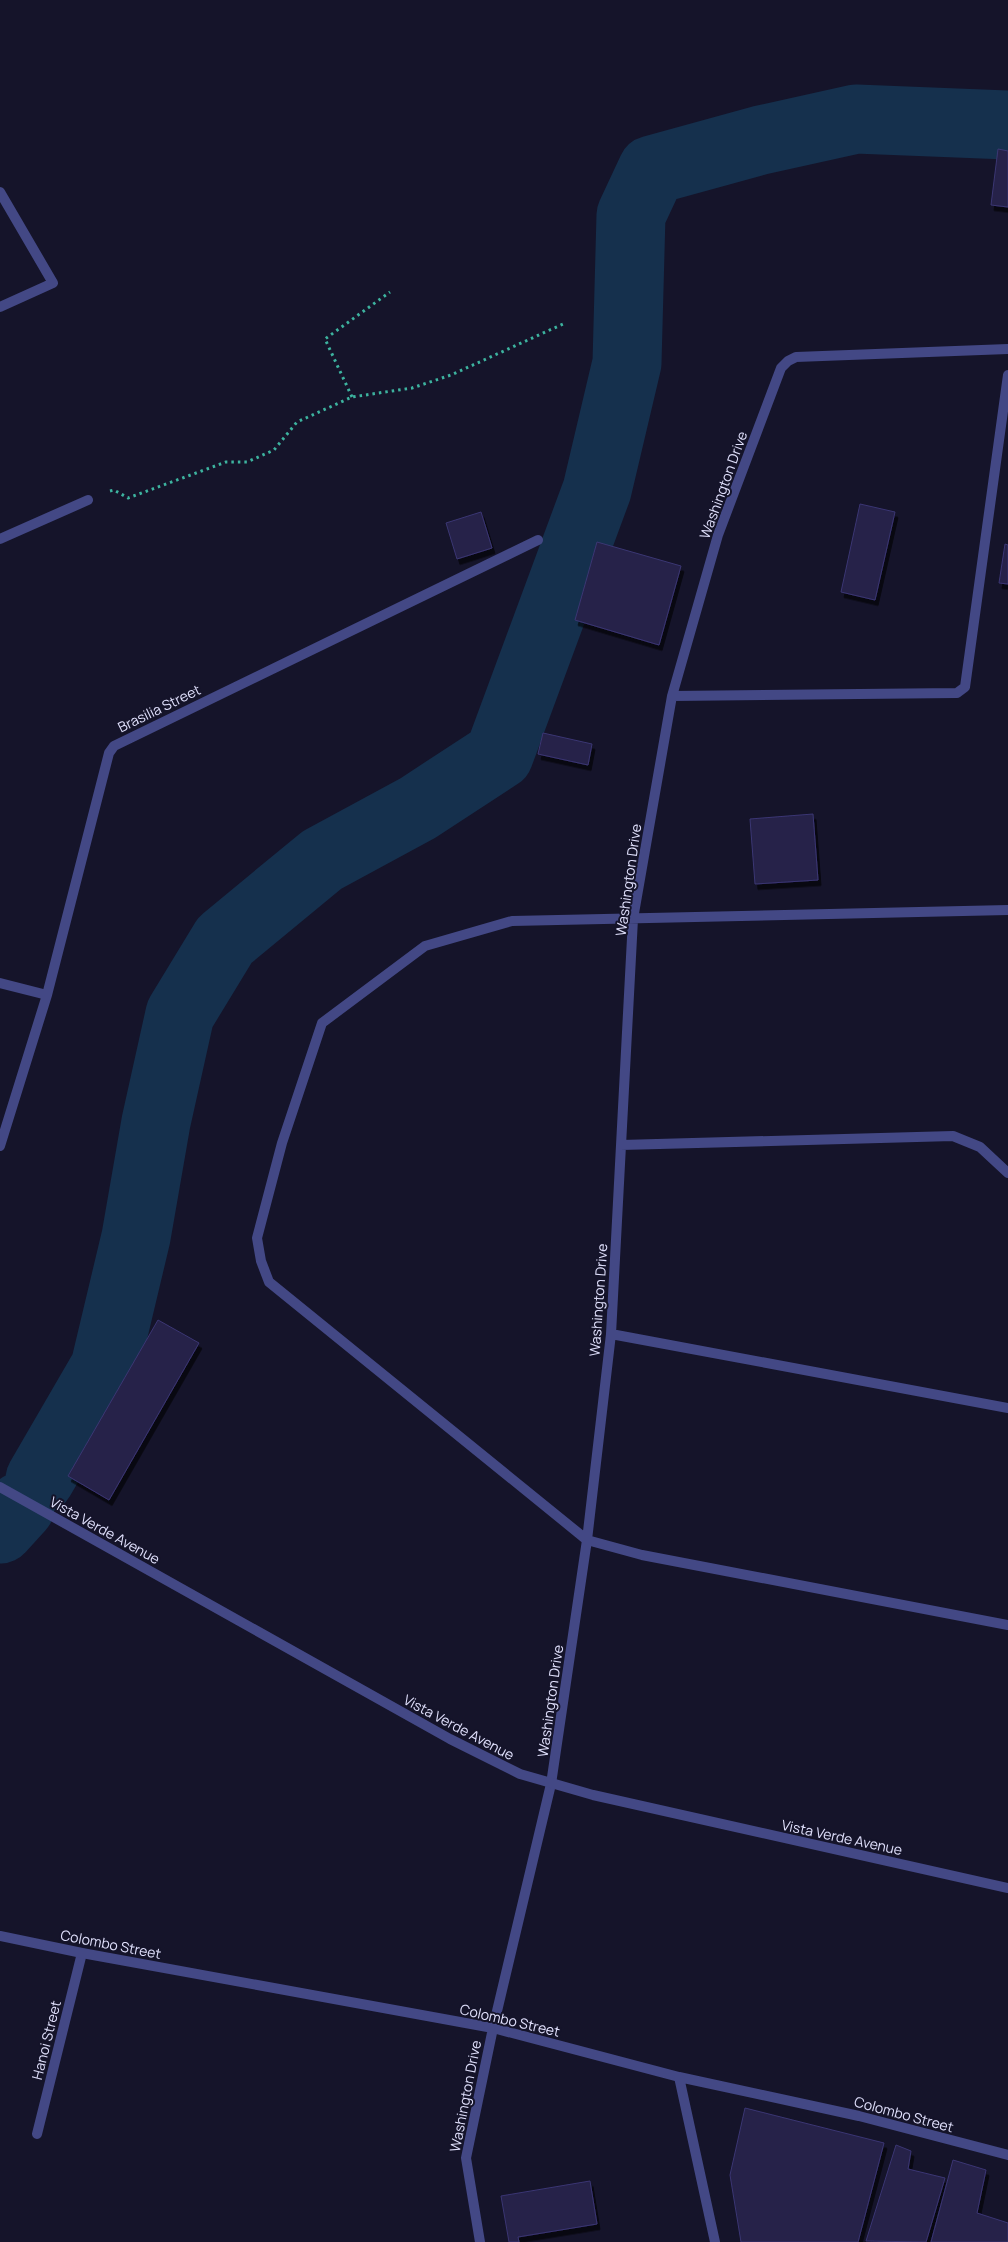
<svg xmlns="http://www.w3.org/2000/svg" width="1008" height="2242" font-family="Manrope,sans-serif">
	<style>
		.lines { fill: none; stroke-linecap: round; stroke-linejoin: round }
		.river { stroke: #15304d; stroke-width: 69 }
		.building { fill: #252249; stroke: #3b3673; filter: url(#shadow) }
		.path { stroke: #3db39f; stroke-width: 3; stroke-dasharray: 2.5 4; stroke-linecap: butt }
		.service { stroke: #434885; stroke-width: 10 }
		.minor { stroke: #434885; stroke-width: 10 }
		.tertiary { stroke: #434885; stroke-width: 10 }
		.labels { text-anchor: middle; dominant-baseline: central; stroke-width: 4; stroke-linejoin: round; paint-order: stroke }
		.street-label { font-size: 14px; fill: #e0e0fc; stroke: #15142a }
	</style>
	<defs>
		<filter id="shadow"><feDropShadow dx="3" dy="5.5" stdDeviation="0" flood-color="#0009"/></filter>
	</defs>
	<rect width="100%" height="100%" fill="#15142a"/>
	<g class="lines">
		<!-- river -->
		<path class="river" d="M40,1479L105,1367L136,1237L156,1122L180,1014L225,940L322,860L418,808L499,755L597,490L627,363L631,215L652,170L761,140L856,119L1008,125
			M0,1529L20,1507"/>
	</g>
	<!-- building -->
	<path class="building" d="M998,149L1008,151V207L991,205Z
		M860,504L895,512L875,600L841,592Z
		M481,512L492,548L457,559L446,523Z
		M597,542L681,566L659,645L575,620Z
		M1005,544L1008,545V584L999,583Z
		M543,733L592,744L588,765L538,754Z
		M813,814L818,880L755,884L750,819Z
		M158,1320L199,1343L109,1500L68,1476Z
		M745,2108L884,2143L858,2242H741L730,2175Z
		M896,2145L911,2151L908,2169L945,2178L926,2242L866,2241Z
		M953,2160L986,2170L977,2213L1008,2223V2242H931Z
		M590,2181L597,2224L518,2237L519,2242H509L501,2196Z"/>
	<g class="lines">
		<!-- path -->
		<path class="path" d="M352,397L325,339L390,292
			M110,491L114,490L128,498L226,462H247L274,450L297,422L352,397L412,388L451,375L563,324"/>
		<!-- service -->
		<path class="service" d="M0,539L88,500
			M37,2134L82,1953"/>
		<!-- minor -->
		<path class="minor" d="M672,696L957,693L965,687L1008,375
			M1008,910L512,921L425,946L322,1023L282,1143L257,1238L261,1261L269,1282L587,1540L642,1555L1008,1625
			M0,983L47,995
			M621,1145L953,1136L980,1147L1008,1173
			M0,1146L47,995L109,753L114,746L538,540
			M611,1334L1008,1408
			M0,1936L82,1953L493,2028L679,2077L859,2116L1008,2155
			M679,2077L715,2242
			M480,2242L466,2158L493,2028L551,1784L587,1540L611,1334L633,919L672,696L718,535L781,368L788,361L796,357L1008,349"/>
		<!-- tertiary -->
		<path class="tertiary" d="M0,192L53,283L0,307
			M0,1487L450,1739L520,1774L593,1795L1008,1888"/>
	</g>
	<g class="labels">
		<!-- street labels -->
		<g class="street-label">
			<text transform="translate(723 485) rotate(-70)">Washington Drive</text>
			<text transform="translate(159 708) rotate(-26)">Brasilia Street</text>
			<text transform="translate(628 880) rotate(-82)">Washington Drive</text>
			<text transform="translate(598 1300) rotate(-86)">Washington Drive</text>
			<text transform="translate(105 1530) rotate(29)">Vista Verde Avenue</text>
			<text transform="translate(550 1701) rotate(-82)">Washington Drive</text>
			<text transform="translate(459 1727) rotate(28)">Vista Verde Avenue</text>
			<text transform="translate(842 1837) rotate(12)">Vista Verde Avenue</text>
			<text transform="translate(111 1944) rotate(11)">Colombo Street</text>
			<text transform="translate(510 2020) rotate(13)">Colombo Street</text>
			<text transform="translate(46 2040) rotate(-76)">Hanoi Street</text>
			<text transform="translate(465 2096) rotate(-79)">Washington Drive</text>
			<text transform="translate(904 2114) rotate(15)">Colombo Street</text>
		</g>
	</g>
</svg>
